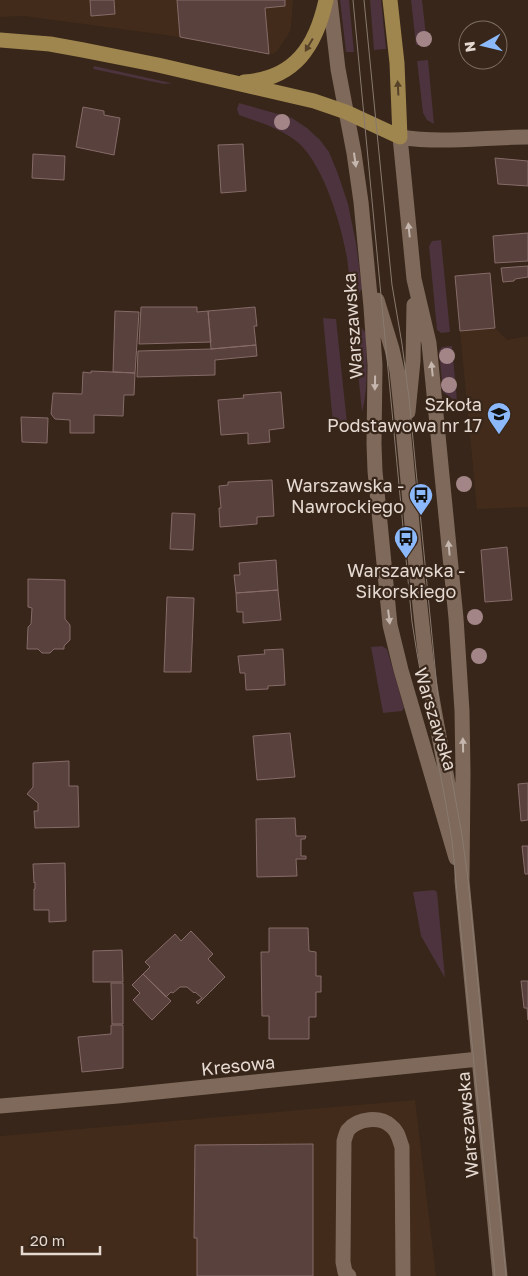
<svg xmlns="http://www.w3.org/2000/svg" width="528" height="1276" font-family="'Golos Text',sans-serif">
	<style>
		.built { fill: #422b1a }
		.green { fill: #4c333d }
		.building { fill: #59413e; stroke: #866b68 }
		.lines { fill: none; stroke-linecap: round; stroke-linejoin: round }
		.minor { stroke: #7e695b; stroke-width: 15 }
		.major { stroke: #9f854e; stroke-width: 15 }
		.tram { stroke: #897a70; stroke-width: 1 }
		.tree { fill: #a38588 }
		.oneway { fill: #564229 }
		.oneway2 { fill: #c6b7ae }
		.labels { text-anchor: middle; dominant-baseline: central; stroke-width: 4.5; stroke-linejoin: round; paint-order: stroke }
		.street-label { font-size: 18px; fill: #e5d9d1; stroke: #372619 }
		.poi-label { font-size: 18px; fill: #e5d9d1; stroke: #372619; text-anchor: end }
	</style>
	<rect width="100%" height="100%" fill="#372619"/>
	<!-- built -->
	<path class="built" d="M0,0H293L291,28L288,35L277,51L273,54L180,37L24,16L0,17Z
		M495,328L507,340L528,336V507L477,509L460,331Z
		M415,1100L436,1276H0V1136Z"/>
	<!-- green -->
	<path class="green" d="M340,0H349L354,52H346Z
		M370,0H381L386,49L374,50Z
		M411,0H422L427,44L416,45Z
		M428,60L434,124L427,120L423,113L417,61Z
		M94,66L171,83H174L164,84L93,69Z
		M239,103L292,118L307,128L320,140L329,152L338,174L348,204L356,243L362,289L355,299L351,300C350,287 349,272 347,258C341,224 322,157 292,138C276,127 256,121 239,115L237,109Z
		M441,240L450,332L441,333L437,330L429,246L432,241Z
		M323,318L336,319L347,423L333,424Z
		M353,323L359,325L366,333C366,359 369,386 362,412Z
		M452,346L457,401H455L443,392L439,351L442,347Z
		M382,646L387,649L404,708L402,711L383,713L371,647Z
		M434,890L437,892L445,978L421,936L413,892Z"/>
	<!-- building -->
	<path class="building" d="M90,0H114L115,14L91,16Z
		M177,0H285V6L265,8L269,54L180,37Z
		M83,107L104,111V115L120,118L114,155L76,147Z
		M243,144L246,191L221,193L218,145Z
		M33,154L65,156L64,180L32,178Z
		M495,158L528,161V186L498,184Z
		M528,233V261L495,263L493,236Z
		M528,266V277L515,279L514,281L503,282L501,268Z
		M490,273L495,328L460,331L455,276Z
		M141,307H197V312L208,311L211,342L139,344Z
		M255,307L257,326H254L256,345L211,349L208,311Z
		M115,311L139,312L135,373L113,372Z
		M256,345L257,356L215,360V375L137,377L138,351L211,349Z
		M91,371L135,373L134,395H124L123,416L94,415V433H70V420L55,419L51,414L53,393L82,394L83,372L91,373Z
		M281,392L284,428L269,430L270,442L248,444V433L221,435L218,400L244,398L243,395Z
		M21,417L48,418L47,443L22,442Z
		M272,480L274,516L257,517V524L220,527L219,508H221L219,486L228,485V482Z
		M172,513L195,514L193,550L170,549Z
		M507,547L512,600L485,602L481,550Z
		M276,560L278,590L236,593L234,575H240L239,563Z
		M28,579L65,580V619L70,625V640L64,646V649H54L50,653H42L38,649H27L28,627L31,624L32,608L28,607Z
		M278,590L281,620L243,623V612H237L236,593Z
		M167,597L194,598L191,672H164Z
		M283,649L285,685L268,686V689L246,690L245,673H240L238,656L265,654L264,650Z
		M290,733L295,777L257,780L253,736Z
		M69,761V786H78L79,827L35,828L34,811H38V803L27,794L33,787V763Z
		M528,783V820L521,821L518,784Z
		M295,818L296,836H306L305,839H301V856H306V859H296L297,876L257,877L256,819Z
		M522,846H528V874H525Z
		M65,863L66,921L49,922V910H34V889H35V882L34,883L33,864Z
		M269,928H308L309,951L316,952V976H321V992H316V1017H309V1039H269V1016H262L261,952H269Z
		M191,931L213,954L208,959L225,977L198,1004L196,1002L202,998L195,992L194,993L187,987H180L173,993L171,992L166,997L143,974L150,967L145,962L175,934L181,941Z
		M122,950L123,982H93V951Z
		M143,974L171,1001L152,1020L133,1000L140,993L132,985Z
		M521,981H528V1020L527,1008H524Z
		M111,983H123V1024H112Z
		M111,1025H123V1068L82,1072L78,1037L111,1034Z
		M313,1144V1276H197V1238H194L195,1145Z"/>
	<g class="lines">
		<!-- minor -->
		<path class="minor" d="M330,0L338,69L354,153L361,202L371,307L375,365L374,444L375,471L390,625L401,670L456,858
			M377,300L392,349L397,371C408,467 414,563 426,659C433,713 446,766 454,820
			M408,412L413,361L414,305
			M0,1106L118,1096L479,1059
			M349,1276L345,1272L343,1262L344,1141C345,1138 346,1133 348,1130C358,1118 380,1116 391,1126C398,1131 399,1139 402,1147L403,1276
			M500,1276L462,881L463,773L462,711L456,618L429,343L414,279L400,137C442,144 486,137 528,137"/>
		<!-- major -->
		<path class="major" d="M0,40L50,44L83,50L158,65L314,101L346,112L400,137L397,63L390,0
			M244,82C295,79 316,46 326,0"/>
		<!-- tram -->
		<path class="tram" d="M353,0L412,622C423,696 441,768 452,841L495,1276
			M364,0L392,285L402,344L409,398L437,688L441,720L462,835L468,880L506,1276"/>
	</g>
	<!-- trees -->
	<g class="tree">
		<circle cx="424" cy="39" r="8"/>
		<circle cx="282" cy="122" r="8"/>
		<circle cx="447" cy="356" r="8"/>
		<circle cx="449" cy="385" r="8"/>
		<circle cx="464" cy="484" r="8"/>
		<circle cx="475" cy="617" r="8"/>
		<circle cx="479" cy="656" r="8"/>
	</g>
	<!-- one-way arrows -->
	<defs><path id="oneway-solid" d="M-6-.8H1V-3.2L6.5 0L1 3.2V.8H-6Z" transform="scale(1.25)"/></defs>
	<g class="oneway">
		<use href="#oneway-solid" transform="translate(309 45) rotate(121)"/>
		<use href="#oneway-solid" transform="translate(398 88) rotate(-93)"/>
	</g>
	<g class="oneway2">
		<use href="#oneway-solid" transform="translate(355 160) rotate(82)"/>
		<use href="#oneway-solid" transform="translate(409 230) rotate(-96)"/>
		<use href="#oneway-solid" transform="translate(432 369) rotate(-96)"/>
		<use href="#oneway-solid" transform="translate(375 383) rotate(91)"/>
		<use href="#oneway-solid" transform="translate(449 548) rotate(-95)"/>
		<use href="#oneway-solid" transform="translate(389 617) rotate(83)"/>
		<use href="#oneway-solid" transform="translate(463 745) rotate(-91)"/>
	</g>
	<!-- icons -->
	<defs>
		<g id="school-pin" transform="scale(1.25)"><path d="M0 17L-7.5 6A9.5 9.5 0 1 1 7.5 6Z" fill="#8cb9fc" stroke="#372619"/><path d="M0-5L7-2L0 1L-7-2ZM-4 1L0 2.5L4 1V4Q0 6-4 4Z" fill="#111"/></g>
		<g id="bus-pin" transform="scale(1.25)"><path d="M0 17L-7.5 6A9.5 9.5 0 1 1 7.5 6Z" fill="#8cb9fc" stroke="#372619"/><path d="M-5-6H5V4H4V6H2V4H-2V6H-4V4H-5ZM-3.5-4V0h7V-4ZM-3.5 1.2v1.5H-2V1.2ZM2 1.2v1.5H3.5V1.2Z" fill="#111"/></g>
	</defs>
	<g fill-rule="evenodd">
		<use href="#school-pin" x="499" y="414"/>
		<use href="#bus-pin" x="421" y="495"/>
		<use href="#bus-pin" x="406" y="538"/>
	</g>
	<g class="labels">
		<!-- street labels -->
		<g class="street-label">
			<text transform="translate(352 326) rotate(-94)">Warszawska</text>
			<text transform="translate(436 719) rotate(73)">Warszawska</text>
			<text transform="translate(238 1065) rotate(-6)">Kresowa</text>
			<text transform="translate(467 1125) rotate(-95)">Warszawska</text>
		</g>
		<!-- poi labels -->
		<g class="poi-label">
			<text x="482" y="404">Szkoła<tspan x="482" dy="21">Podstawowa nr 17</tspan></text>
			<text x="404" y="485">Warszawska -<tspan x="404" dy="21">Nawrockiego</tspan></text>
			<text x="406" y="570" text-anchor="middle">Warszawska -<tspan x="406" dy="21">Sikorskiego</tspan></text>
		</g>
	</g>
	<!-- north arrow -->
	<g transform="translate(483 45) rotate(262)"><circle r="24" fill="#372619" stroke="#7d6e63"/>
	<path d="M0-4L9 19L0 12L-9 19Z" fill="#8cb9fc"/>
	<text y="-8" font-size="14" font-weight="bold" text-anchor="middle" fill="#e5d9d1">N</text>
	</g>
	<!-- scale -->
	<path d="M22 1246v8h78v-8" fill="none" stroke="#e5d9d1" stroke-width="2.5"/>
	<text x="30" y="1246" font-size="15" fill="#e5d9d1" stroke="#372619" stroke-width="4" paint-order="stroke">20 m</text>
</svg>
